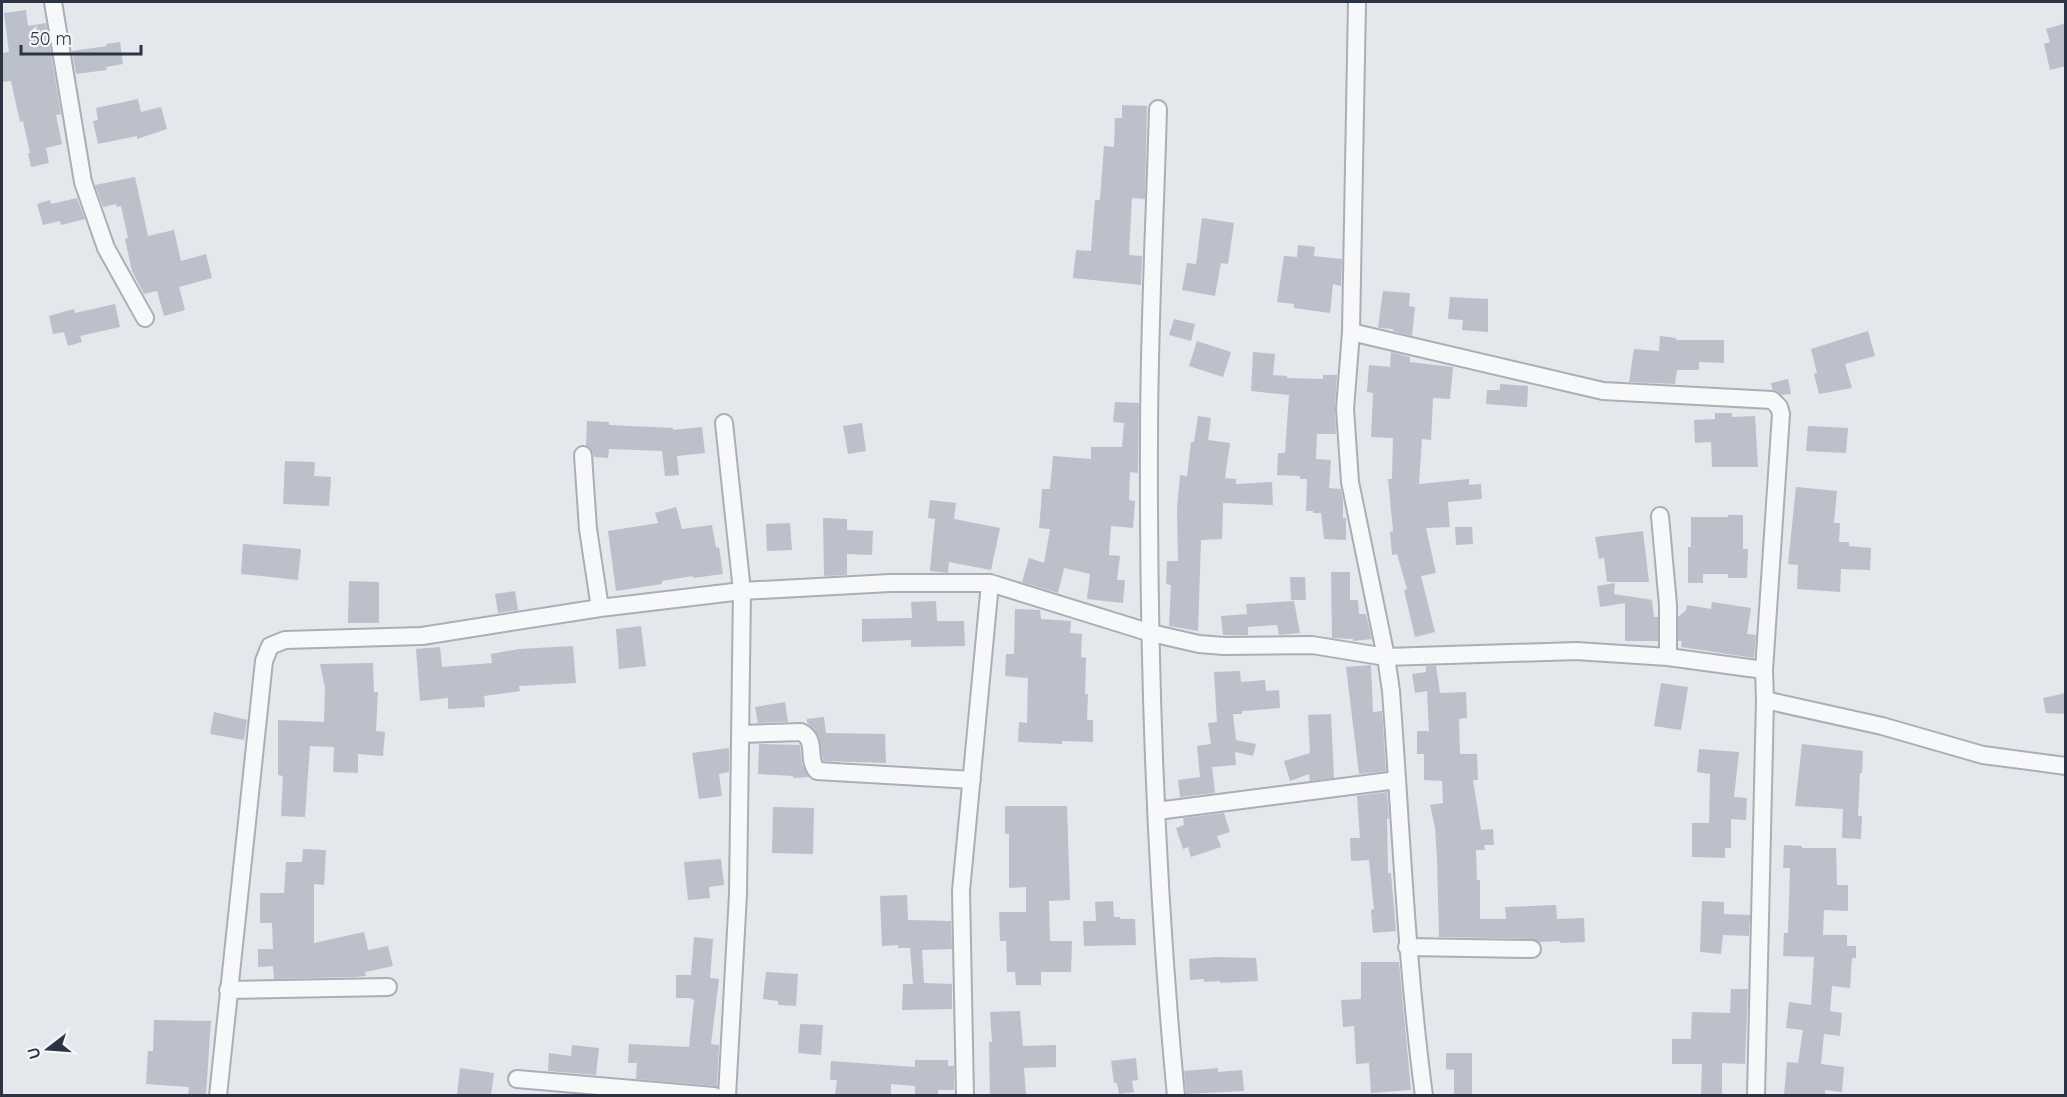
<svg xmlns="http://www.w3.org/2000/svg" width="2067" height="1097" font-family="Quicksand,sans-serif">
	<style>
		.building { fill: #bbc0ca }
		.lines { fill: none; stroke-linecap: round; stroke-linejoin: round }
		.minor-casing { stroke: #a9aeb7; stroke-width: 20 }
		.minor { stroke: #f7f8fa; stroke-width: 16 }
	</style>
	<rect width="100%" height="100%" fill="#e4e7ec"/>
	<!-- building -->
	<path class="building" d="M26,10L28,26L46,23L61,114L56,115L62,144L46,148L49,163L31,167L28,153H30L23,121L20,122L11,81L2,82V53L9,52L4,13Z
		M2066,23V66L2050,70L2044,44L2050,42L2046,29Z
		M120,42L123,64L106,67L107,70L76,74L72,51L107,46L106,44Z
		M138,99L141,112L161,107L167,129L137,139V136L98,144L93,121L98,120L96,108Z
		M1122,105L1147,106L1145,199L1132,198L1129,255L1142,256L1141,285L1073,278L1076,250L1091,251L1095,200H1100L1104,146L1114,147L1115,118H1122Z
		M135,177L148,236L174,230L181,261L206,254L212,278L179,287L185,310L164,316L157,291L144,294L132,271L125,239L128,238L121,206L117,207L116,204L103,207L95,185Z
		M77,198L85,219L61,225L60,221L43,225L37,204L50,200L51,204Z
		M1202,218L1234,223L1228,264L1221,263L1215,296L1182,290L1187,263L1196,264Z
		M1298,245L1315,247L1314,256L1342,259L1341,286L1333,284L1330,313L1294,308V304L1277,302L1284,256L1297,257Z
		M1383,291L1410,293L1409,306L1415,307L1412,336L1393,331V329L1378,328Z
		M1450,297L1488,299V332L1462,330L1463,320L1448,319Z
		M115,304L120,327L80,336L82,342L68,346L64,332L53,334L49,316L74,309L75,313Z
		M1174,319L1195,324L1191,341L1169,335Z
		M1868,331L1875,356L1845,364L1852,388L1819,394L1814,374L1817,373L1811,349Z
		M1660,336L1676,338V340H1724V363L1699,362V370H1677L1675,384L1629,382L1634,349L1659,351Z
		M1197,341L1231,352L1223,377L1189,366Z
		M1253,352L1275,354L1273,375L1287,376V378L1323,379V375H1337L1335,408L1336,434H1317L1316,459L1331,460L1329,488L1341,489L1343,502V518H1346V540L1324,539L1321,513H1313V511H1306L1307,479H1300V476L1277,475L1278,453H1285L1289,395L1251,391Z
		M1391,352L1410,357V362L1453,367L1450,399L1433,398L1431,440L1422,439L1419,484L1469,479V485L1481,484L1482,499L1448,502L1450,527L1426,528L1436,573L1421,576L1435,632L1415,637L1404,590L1407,589L1397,554L1392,555L1390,532L1393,531L1388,479H1392L1393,438L1371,437L1373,393L1367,392L1369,365L1390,367Z
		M1788,379L1791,394L1782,395L1772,389L1771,383Z
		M1500,384L1528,386L1527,407L1486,404L1487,390H1500Z
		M1115,402L1139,403L1138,473L1130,472L1129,500L1135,501L1133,528L1111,526L1109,555L1120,556L1117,580H1125L1123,603L1087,599L1090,574L1064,568L1058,593L1022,582L1029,558L1044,563L1050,529L1039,528L1041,505L1042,489H1050L1053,456L1091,459V447H1122L1124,423L1113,422Z
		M1715,413H1732V417L1755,416L1758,467H1712L1711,442L1695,443L1694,420L1715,419Z
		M1198,416L1211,418L1208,440L1230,443L1225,478L1236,479V484L1272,482L1273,505L1223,503L1222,539L1201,540L1198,631L1169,626L1171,585L1166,584L1167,561H1178L1177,509L1180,475L1187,476L1191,442H1194Z
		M587,421L609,422V425L673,428V430L702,427L705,453L677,456L679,475L665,476L662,451L609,449L608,458L594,457L592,450L586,445Z
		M862,423L866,451L848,454L843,426Z
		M1808,426L1848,428L1846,453L1806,451Z
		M285,461L315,462L314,476L331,477L329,506L283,504Z
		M1796,487L1837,491L1834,523H1840L1839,542H1849V546L1871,548L1870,570L1841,569L1840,592L1797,589L1798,565L1788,564Z
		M930,500L956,503L954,519L1000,528L991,570L949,562L948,573L930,571L935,519L928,518Z
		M676,507L682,529L712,525L716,548L719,547L723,574L693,578V576L662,581V584L616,591L608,531L658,523L655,513Z
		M1728,515H1743V549H1748L1747,578H1728V574H1703V583H1688V547H1691V517H1728Z
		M823,518L847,519V530L873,531L872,555L847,554V575L824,576Z
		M790,523L792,550L767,551L766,524Z
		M1455,527H1472L1473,544L1456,545Z
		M1643,531L1649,582H1607L1604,558L1599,559L1595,537Z
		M243,544L301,549L298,580L241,574Z
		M1331,572H1350V600H1358L1359,614H1366L1372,639L1353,641V639L1332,638Z
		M1290,577H1305L1306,600H1291Z
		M349,581L379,582V623H348Z
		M1615,583L1614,594L1652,600L1654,617H1658V641H1625V603L1600,607L1597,586Z
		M515,591L518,610L498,613L495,594Z
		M936,601L937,621H964L965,646L911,647V640L862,642V619L912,618L911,602Z
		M1294,601L1300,633L1279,635L1277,625L1248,627V635H1223L1221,616L1247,614L1246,604Z
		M1712,602L1751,608L1747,634L1756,635L1754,658L1681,647L1682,641H1678V617L1686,610L1687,605L1711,609Z
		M1015,609L1040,610L1041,619L1071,621L1070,633L1082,634L1081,657L1086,658L1085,694H1088L1087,720H1093V742L1062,741V744L1018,742L1019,722L1027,723L1028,678L1005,676L1006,654H1014Z
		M641,626L646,666L619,669L616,629Z
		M573,646L576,683L519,686L520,691L484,696L485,707L448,709V698L420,701L416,649L440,647L442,667L492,663L491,654L519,649Z
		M373,663L374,692H378L376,731L385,732L383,756L358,754V773L333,772L334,747L310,746L305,817L281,816L283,776L278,775V720L324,722L325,688L320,664Z
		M1371,665L1373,712L1382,711L1386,771L1359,774L1346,667Z
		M1426,666H1436L1440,693L1466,692L1467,718L1459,719L1460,754H1477L1478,780H1473L1481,830L1493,829L1494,845H1484L1485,850H1476L1477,880H1480V919H1506L1505,907L1556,905L1557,919L1584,918L1585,942L1560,943V941L1539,942L1532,939L1439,937L1437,859L1435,827L1430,805L1443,803L1442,781L1424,780V754H1417V731H1429L1427,691L1415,693L1412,674L1426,672Z
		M1240,671L1241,682L1265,680L1266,691L1279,690L1280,708L1242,711V714H1233L1236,740L1256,744L1253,756L1235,752L1236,765L1212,767L1215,793L1180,797L1178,780L1200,777L1197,746L1211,744L1208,723L1217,722L1214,672Z
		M1661,683L1688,687L1681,730L1654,726Z
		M2066,693V714L2046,713L2043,698Z
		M785,702L788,722L758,723L755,707Z
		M214,712L247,720L244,740L210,734Z
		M1331,714L1334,778L1310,781L1309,774L1290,781L1284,761L1310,753L1308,715Z
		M824,717L826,733L885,734L886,763L823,761L819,737L814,729L807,723V719Z
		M759,744L800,745L802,764L809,777L793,778V776L758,774Z
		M1802,744L1863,751L1862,773H1860L1858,816H1862L1861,839L1842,838L1843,809L1795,806Z
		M729,748V772L719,774L722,796L699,799L692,753Z
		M1699,749L1739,752L1734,797L1747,798L1746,820L1731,819V848H1725V858L1692,857V823H1709L1710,774L1697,772Z
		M1387,792L1389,819H1387L1388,873H1391L1396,931L1373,933L1371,910L1374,909L1369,860L1351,861L1350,838H1360L1357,796Z
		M1005,806H1067L1070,900L1049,901L1050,941H1072L1071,972H1041V985H1016L1015,972H1007L1006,941H1000L999,912H1026V887L1009,888V834H1005Z
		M773,807L814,808L813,854L772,853Z
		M1224,813L1230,832L1217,836L1221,847L1191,857L1188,847L1183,849L1176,828L1184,825L1183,818Z
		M1784,845L1802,846V848H1836L1837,885H1848V911L1824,910L1823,935H1847V946H1856V958H1852L1850,988L1832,986L1830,1011L1842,1013L1840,1036L1824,1034L1821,1064L1844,1067L1842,1092L1825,1090V1095H1784L1787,1062L1798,1063L1803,1030L1786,1028L1789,1002L1811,1005L1814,957L1783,956L1784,933H1788L1790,868H1783Z
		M303,849L326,850L324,885L314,884V943L364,932L368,950L388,946L393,966L365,972L366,976L355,977L274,979L273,966L258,967V949H273L272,923H260V893H284L286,862H302Z
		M721,859L724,885L709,887L710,898L688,900L684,862Z
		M907,895L908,920L951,921L952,949L922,950L924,983L952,984V1009L902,1010L903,984H913L910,948H898V945L882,946L880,896Z
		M1113,901L1114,917H1120V919H1135L1136,945L1084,946L1083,921H1096L1095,902Z
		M1702,901L1724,902V914L1750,915L1749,936L1723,935L1721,954L1700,952Z
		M694,937L713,939L710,978L719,979L711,1044L719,1045L717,1086L636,1079L637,1063H628L629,1044L689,1047L694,1000L691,999V998H676V975H691Z
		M1215,957L1256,958L1258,981L1220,983V981L1204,982V979L1190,980L1189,959Z
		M1361,962H1399L1411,1090L1371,1093L1369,1063L1356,1064L1354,1026L1343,1027L1341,1000L1361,999Z
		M766,972L798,974L796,1006L778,1005V1001L763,999Z
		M1731,989H1748L1745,1064L1722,1063V1095H1701L1702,1064H1672V1039H1691L1692,1012L1730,1013Z
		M1020,1011L1023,1046L1056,1045V1067L1024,1068L1026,1095H990L989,1042H992L990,1012Z
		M154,1020L211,1021L206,1095H188L189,1087L146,1084L148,1051H153Z
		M800,1024L823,1025L821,1055L798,1053Z
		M572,1045L599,1048L596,1075L548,1071L549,1053L571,1056Z
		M1446,1053H1472V1095H1454V1070L1446,1069Z
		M1136,1058L1138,1080L1132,1081L1134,1092L1119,1094L1117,1083H1114L1111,1061Z
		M915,1060H948V1066H954V1090H938V1095H915V1086L891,1084V1095H835L837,1080H830L831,1061L915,1067Z
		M460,1068L494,1073L491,1095H457Z
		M1218,1068V1072L1242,1070L1244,1091L1186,1094L1184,1071Z"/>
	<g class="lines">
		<!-- minor casing -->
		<g class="minor-casing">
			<path id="minor" d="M53,2L83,182L106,248L145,318
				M1357,2L1351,332L1345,409L1350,482L1386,657L1391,691C1401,826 1406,961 1424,1096
				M1158,109C1155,218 1149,327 1149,437C1148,656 1155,877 1176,1096
				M1351,332L1603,391L1772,400L1779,407L1781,414L1764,670L1765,700L1756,1096
				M724,423L742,591L738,894L727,1096
				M583,455L588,529L600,608
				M1660,516L1668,605V657
				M1765,700L1882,726L1983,755L2066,766
				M740,734L801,732C818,740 806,759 817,771L972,780
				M1157,811L1397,780
				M1407,947L1532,949
				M228,990L388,987
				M517,1079L714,1096
				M218,1096L264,661L270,646L285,640L422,636L600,608L742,591L890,583H990L1151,633L1199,644L1224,646L1312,645L1386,657L1576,651L1668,657L1764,670
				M965,1096L961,891L990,583"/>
		</g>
		<!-- minor -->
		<use href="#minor" class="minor"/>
	</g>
	<!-- border -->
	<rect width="2067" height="1097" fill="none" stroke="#2b3445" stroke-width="6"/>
	<!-- north arrow -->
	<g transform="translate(48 1049) rotate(253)" stroke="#f4f6f9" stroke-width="4.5" paint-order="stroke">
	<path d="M0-4.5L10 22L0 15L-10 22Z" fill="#2b3445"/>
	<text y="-9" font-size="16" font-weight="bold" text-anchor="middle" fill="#2b3445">U</text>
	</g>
	<!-- scale -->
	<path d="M21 45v9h120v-9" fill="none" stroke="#2b3445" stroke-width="3"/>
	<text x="30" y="45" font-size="18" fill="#2b3445" stroke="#f4f6f9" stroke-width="4.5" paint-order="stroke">50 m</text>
</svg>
